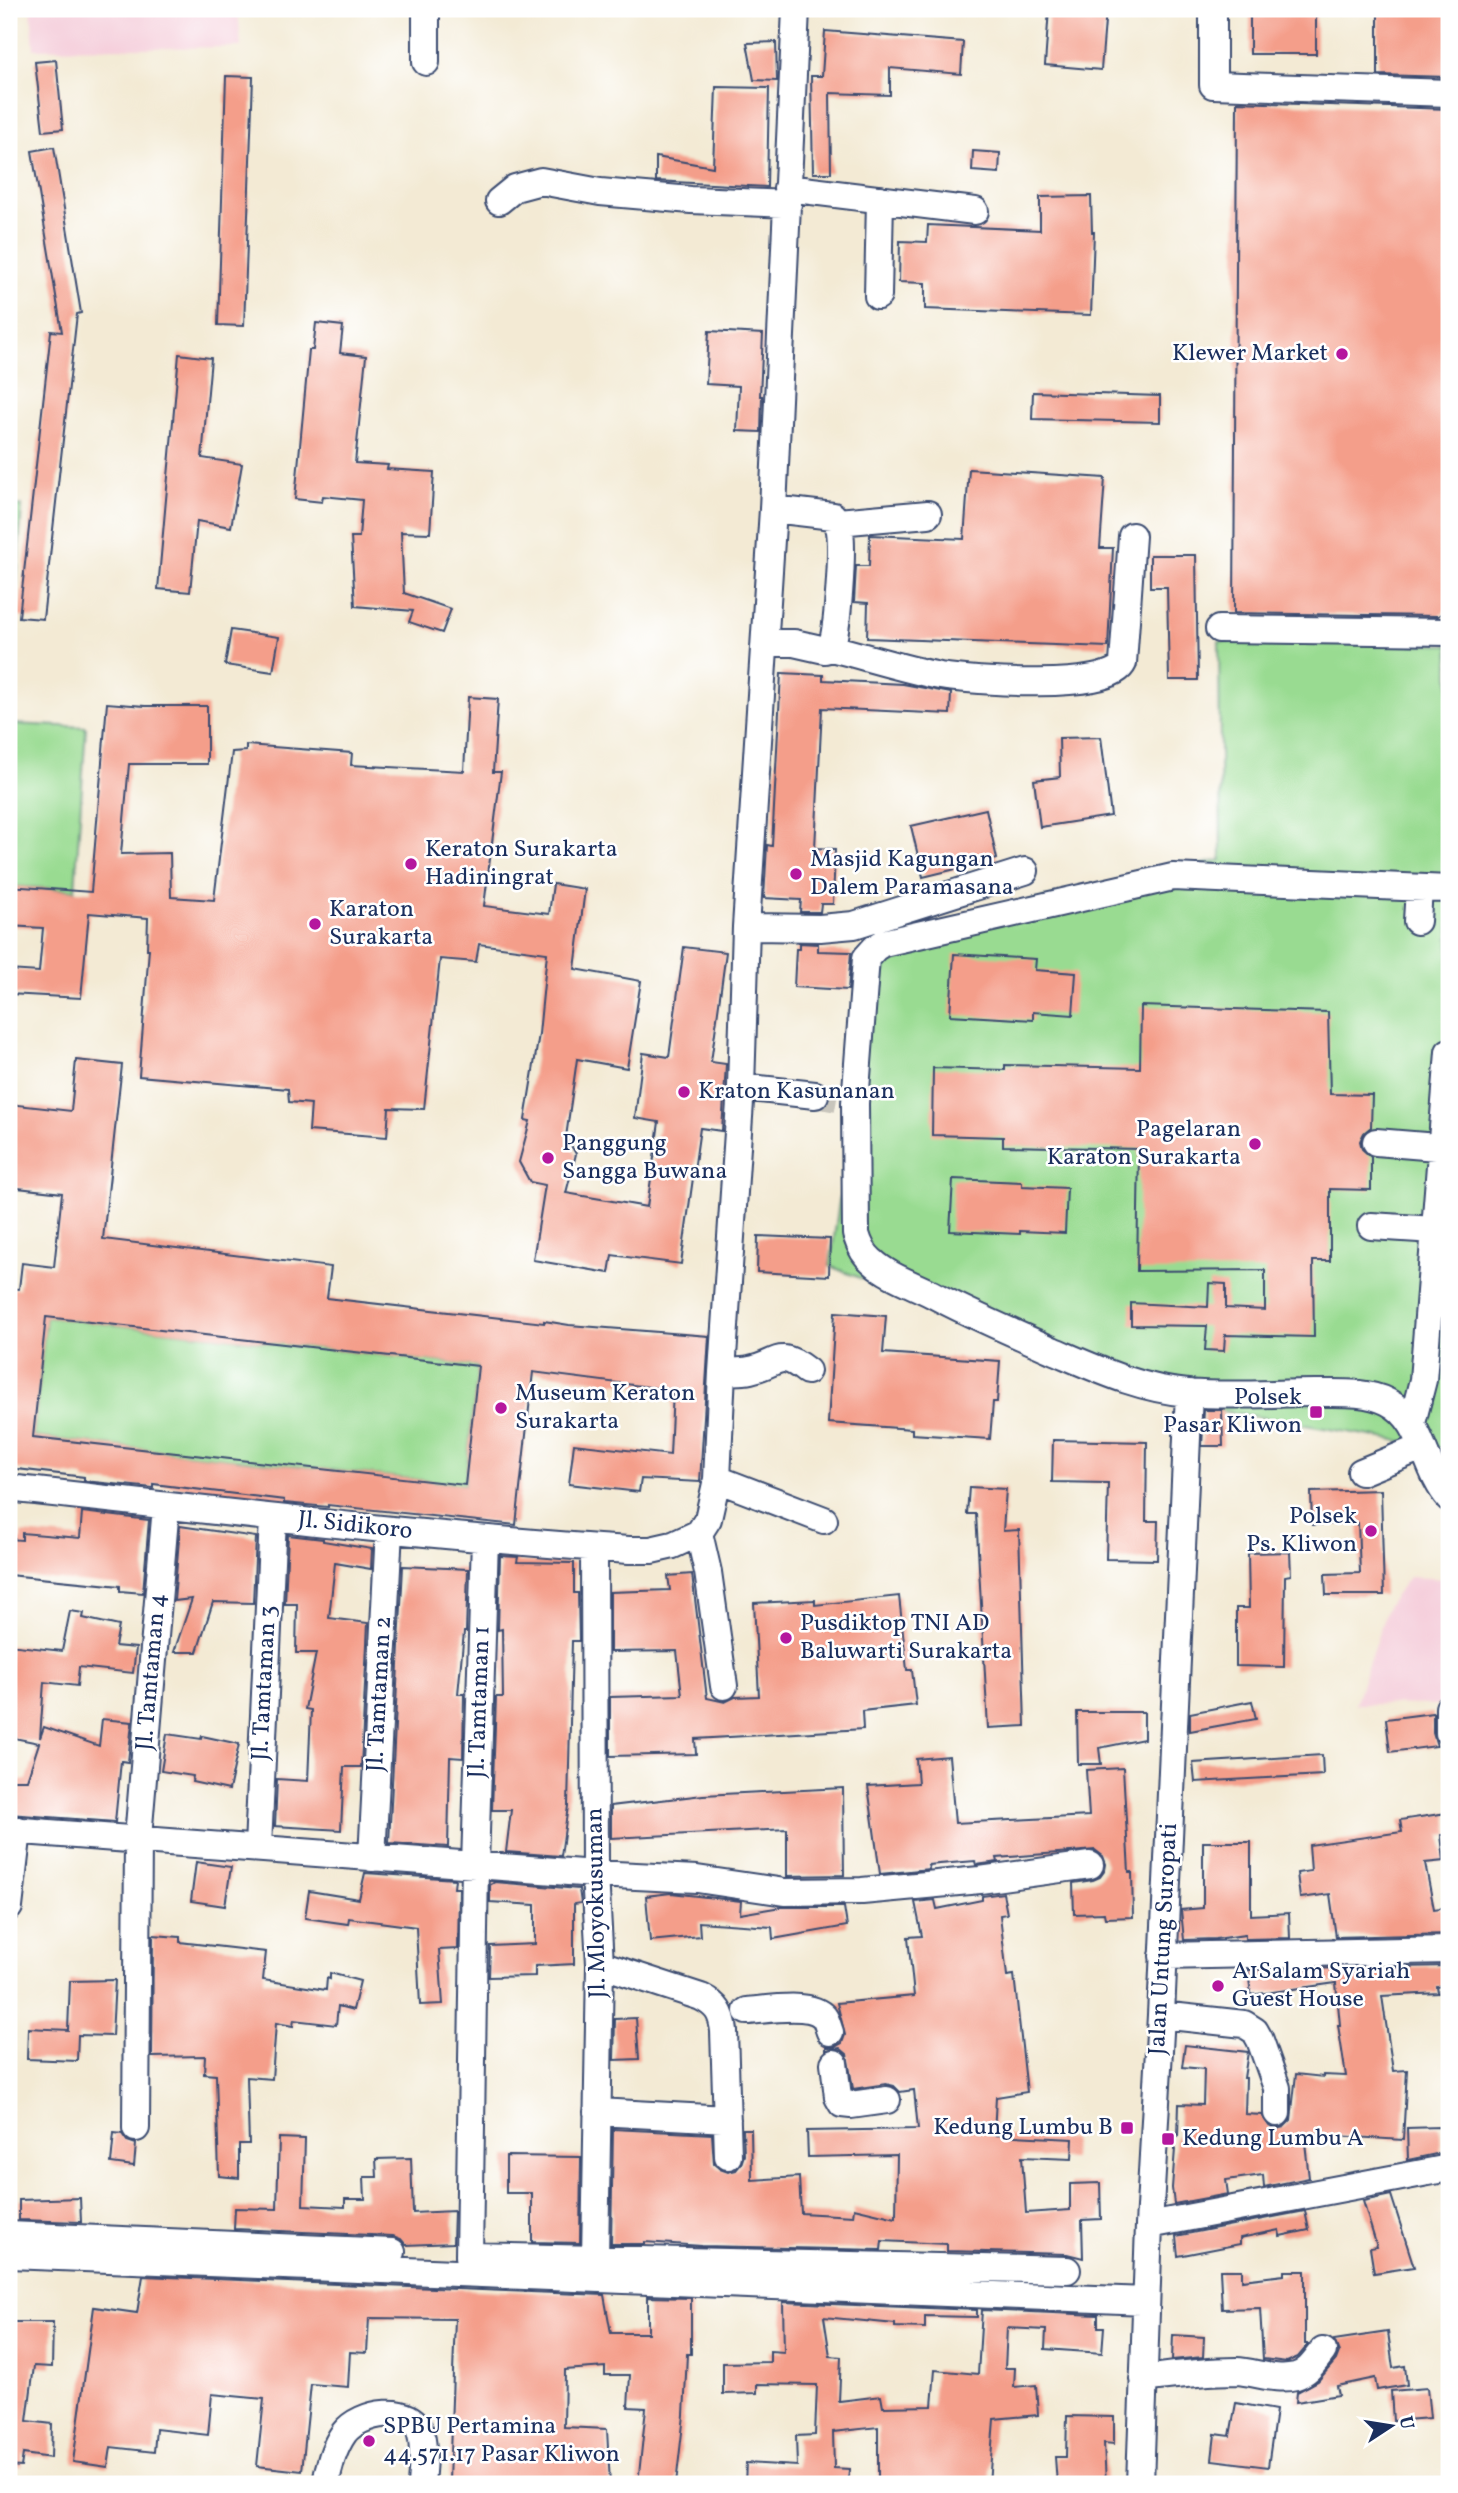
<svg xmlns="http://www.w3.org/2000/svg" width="1458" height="2493" font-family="Vollkorn,serif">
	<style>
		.built { fill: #f5cfdb }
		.green { fill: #99db91; stroke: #5a8578; stroke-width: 2 }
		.building { fill: #f49e8a; fill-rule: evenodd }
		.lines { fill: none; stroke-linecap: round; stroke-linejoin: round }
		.minor-tunnel { stroke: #c8c5bc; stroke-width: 26; stroke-dasharray: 26 13; stroke-linecap: butt }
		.minor-casing { stroke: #3b4b70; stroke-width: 30 }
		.minor { stroke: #fff; stroke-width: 26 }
		.poi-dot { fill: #b5179e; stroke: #fff; stroke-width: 2.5 }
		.labels { text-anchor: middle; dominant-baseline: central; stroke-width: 5; stroke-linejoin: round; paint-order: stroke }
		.poi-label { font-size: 24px; fill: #1b2f5e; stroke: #fff; text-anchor: start }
		.street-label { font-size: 24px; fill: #1b2f5e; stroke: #fff }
	</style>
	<rect width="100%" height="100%" fill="#fff"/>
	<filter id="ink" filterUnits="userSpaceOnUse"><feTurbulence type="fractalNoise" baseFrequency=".0143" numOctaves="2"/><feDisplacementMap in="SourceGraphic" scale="14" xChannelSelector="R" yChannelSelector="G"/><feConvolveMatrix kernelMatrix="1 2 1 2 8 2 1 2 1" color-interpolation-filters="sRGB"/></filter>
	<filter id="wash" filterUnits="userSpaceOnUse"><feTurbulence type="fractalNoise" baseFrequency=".00686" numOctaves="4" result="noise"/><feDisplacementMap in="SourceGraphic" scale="28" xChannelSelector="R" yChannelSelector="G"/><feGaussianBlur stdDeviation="1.57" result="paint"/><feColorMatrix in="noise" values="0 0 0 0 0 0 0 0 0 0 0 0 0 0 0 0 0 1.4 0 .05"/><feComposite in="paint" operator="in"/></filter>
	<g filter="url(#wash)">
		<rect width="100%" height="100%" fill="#f3ead4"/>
		<!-- built -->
		<path class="built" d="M31,9H238L241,47L34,49Z
			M1409,1577L1449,1579V1705L1355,1704L1388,1605Z"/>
		<!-- green -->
		<path class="green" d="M9,505L22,506L9,684Z
			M1219,641L1449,645V1477L1441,1468L1442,1448L1169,1402L830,1266L875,948L975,913L1221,860Z
			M9,724L86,727L75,890L9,886Z
			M46,1317L478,1366L465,1485L33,1437Z"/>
		<g id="blocks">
			<!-- building -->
			<path class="building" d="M1049,9H1106L1101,70L1045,65Z
				M1378,10L1449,11V77L1378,75Z
				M1250,12H1316V54H1250Z
				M825,31L963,42L961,74L890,68V95L830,93L831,173H813L811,76H822Z
				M776,42L777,81L754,80L747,43Z
				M56,60L63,129L43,131L35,62Z
				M226,76L253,77L244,326L218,325Z
				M716,87L769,88L767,187L656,181V157L713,167Z
				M1237,102L1449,109V608L1438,616L1234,613Z
				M54,147L81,313L77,314L43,619L19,617L51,331L62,332L32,151Z
				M973,151L1000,153L999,173L972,171Z
				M1091,196L1092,232H1094L1091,315L925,309V283L899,282L900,241L927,242L928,225L1040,230V197Z
				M316,323L343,326L340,353L366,356L355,463L388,465L387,469L434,472L430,533L401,532L404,593L451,609L442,633L409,622L413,611L355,606L351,537H359L362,500L323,496L322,502L295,499L309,350H313Z
				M709,331L763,334L760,396H762L761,432L737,431L739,386L706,384Z
				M179,354L211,358L202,458L242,464L231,527L197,521L190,592L158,589Z
				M1033,392L1160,396V422L1032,419Z
				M969,469L1105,478L1100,548H1113L1108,647L867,638L868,603L854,602L856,566H869L870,535L964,539Z
				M1150,555H1196L1198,680H1169L1167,587H1150Z
				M231,630L279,637L273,672L225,665Z
				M781,673L823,675V680L903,684L951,693L950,714L822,708L815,848L835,849L833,904H821L820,912H800L801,900L764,898L767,845L772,846Z
				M468,697L498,699L493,772H501L484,906L549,914L553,884L585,889L575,969L641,981L627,1068L577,1059L566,1137L576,1154L566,1193L647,1207L659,1122L635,1118L643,1053L669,1057L684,947L726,952L711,1062L726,1064L722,1131L700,1128L681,1264L612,1255L609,1273L533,1260L545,1185L530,1182L519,1162L530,1121L525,1120L539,1034L547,953L479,944L476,962L440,959L424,1109L389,1108L387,1137L309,1131L311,1104L289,1102L288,1089L139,1076L149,949H147L148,918L89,913L81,998L9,994V970L39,972L43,928L9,926V886L91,892L107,703L145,706H207V764H129L121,854L170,853L171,897L214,900L232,752L246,751V745L352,753L351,765L464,771Z
				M1101,737L1111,816L1040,827L1034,780L1060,777L1059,738Z
				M986,809L997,859L923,877L911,826Z
				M799,943L818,944V951L851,952L848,990L794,987L796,949H799Z
				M954,954L1036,959L1035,970L1076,973L1073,1015L1033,1012V1020L950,1015Z
				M1141,1006L1328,1012L1330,1094L1372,1095L1371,1127L1364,1133L1360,1141L1362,1149L1371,1157V1190L1330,1189V1261H1313L1314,1337L1225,1335L1224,1351L1205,1350L1207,1326L1131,1325V1303L1208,1307L1209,1283L1226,1284V1308L1265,1310V1270L1137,1271L1139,1149L1003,1146V1137L932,1135L933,1068L1005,1070V1065L1140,1068Z
				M76,1060L122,1065L103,1239L331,1267L327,1298L544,1323V1321L569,1325L709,1336L700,1482L641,1479L639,1492L569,1484L574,1444L670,1455L673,1390L533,1372L516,1525L328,1505V1507L284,1503V1500L153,1484V1488L84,1481V1477L9,1468V1288L19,1289L22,1263L54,1267L62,1193L9,1187V1104L71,1111ZM46,1317L478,1366L465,1485L33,1437Z
				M953,1179L1022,1182V1186L1067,1188L1065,1233L1020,1231V1234L950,1231Z
				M758,1236L830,1239L829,1276L757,1272Z
				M835,1312L886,1316L883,1353L1000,1361L997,1402H993L990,1439L912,1434V1429L828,1423Z
				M1204,1410H1222L1223,1446H1202Z
				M1053,1440L1147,1442L1146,1521H1158L1157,1560L1106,1559L1108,1483L1052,1482Z
				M969,1487L1006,1489L1003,1531L1019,1530L1025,1726L988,1728L976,1514H967Z
				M1381,1490L1384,1595H1326L1325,1574L1360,1573L1358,1523L1312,1525L1311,1492Z
				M82,1512L149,1520L143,1593L120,1591V1586L9,1575V1539L22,1540V1533L80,1538Z
				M180,1526L256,1537L253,1603L213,1602L197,1652H174L192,1599L174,1601Z
				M288,1535L323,1539V1541L372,1549L371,1569L335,1563L329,1618L368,1623L361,1767H344L341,1830L275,1826L277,1779L308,1781L311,1710L305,1709L316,1653H296L297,1604H285Z
				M1290,1552L1291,1575L1285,1576L1284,1667L1236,1666V1608H1249L1248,1553Z
				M500,1556L518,1557L517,1562L574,1563V1593H578L579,1641H572L568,1806L561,1856L506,1852L511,1810H492L496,1697H503L502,1629L498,1630Z
				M403,1566L468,1569L466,1632H464L458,1694H464L463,1758L450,1757L448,1847L389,1843Z
				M692,1574L707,1698L725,1702L735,1697L759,1696L754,1603L815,1600V1605L899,1596L907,1670H912L916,1705L862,1711L863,1729L695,1739L696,1754L610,1756V1697L682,1695L677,1651L610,1652V1592L670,1590L668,1576Z
				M70,1611L84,1613L83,1618L119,1626L115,1646L136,1648L133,1673L79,1667L77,1686L44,1682L40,1738L44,1727L99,1746L102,1719L132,1722L128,1762L121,1761L115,1822L9,1814V1780H27L39,1743L9,1737V1645L62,1651Z
				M1252,1701L1256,1719L1190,1731V1713Z
				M1077,1712H1144V1739L1099,1748L1101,1764H1078Z
				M1433,1713V1733L1437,1746L1390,1752L1386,1719Z
				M167,1734L201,1739L202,1736L239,1744L229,1790L192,1782L193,1776L161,1771Z
				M1322,1755L1323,1775L1195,1782L1193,1763Z
				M949,1756L955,1823L1089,1816L1086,1770L1123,1768L1129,1872H1132L1133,1917L1105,1918L1104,1913L1074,1914L1073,1883L1093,1880L1100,1877L1105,1870L1106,1864L1103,1856L1095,1850L997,1858L998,1862L976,1865L975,1861L928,1865L929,1869L880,1874L868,1786L918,1783L916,1759Z
				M843,1788L844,1875L787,1876V1829L611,1838V1806L703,1795Z
				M1447,1813L1449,1834L1441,1835L1444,1861L1425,1863L1434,1909L1449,1907V1934L1336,1937L1330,1894L1300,1898L1297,1873L1311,1871L1309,1845L1402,1832L1400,1820Z
				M1203,1842H1251V1915L1289,1913L1290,1938L1245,1939V1935L1216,1939L1184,1940L1181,1910L1203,1908Z
				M196,1862L231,1867L225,1906L191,1901Z
				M365,1873L455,1879L454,1888H459L458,1949L439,1950L443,2004L420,2005L416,1927L349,1918L348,1924L305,1918L309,1891L359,1899Z
				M495,1882L579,1889L581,1903L574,1904V1964L535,1966V1976L489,1977L490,1946L535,1944V1905L490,1902V1885Z
				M671,1893L741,1901L740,1914L781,1907H844L847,1926L773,1939L772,1927L699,1922L700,1936L650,1941L646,1896Z
				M1003,1893L1007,1914L1000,1915L1007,1976L1014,1975L1027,2092L996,2097L994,2135L1073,2139L1072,2159L1022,2157L1026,2213L1070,2210V2184L1100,2183L1101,2219L1082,2220L1083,2258L1067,2254L947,2251V2244L882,2241L881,2250L702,2246L645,2242V2244H611L613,2129L712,2134L714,2164L720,2169L728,2172L736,2170L741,2164L744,2155L743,2129H751L752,2180L799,2177L801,2213L853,2216L854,2208L896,2218L897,2155L808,2157L807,2131L918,2129L914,2090L900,2092L894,2086L886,2084L853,2089L847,2054L840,2048L826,2050V2047H835L842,2043L845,2035L837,2003L914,1996L908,1937L922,1936L915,1902L935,1900L937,1909L982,1900V1896Z
				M153,1935L180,1937V1942L266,1952L263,1980L326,1990L327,1978L330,1979V1973L360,1981L353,2010L338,2006L336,2025L294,2020L293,2026L276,2023L272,2079L247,2077L249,2144H239V2178L219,2176L216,2075L204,2074L205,2056L152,2057Z
				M1449,1966V1985L1437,1987L1438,1993L1382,1996L1393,2071L1407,2070L1403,2140L1304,2134L1309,2178L1264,2187L1263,2175L1226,2180L1228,2194L1174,2204L1172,2188L1176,2136H1178L1179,2104L1203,2105L1204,2069L1182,2067L1185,2045L1248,2052L1244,2078H1246L1245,2114L1262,2115L1269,2126L1276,2129L1284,2127L1291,2120L1296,2074L1323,2077V2075L1346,2076L1338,2025H1340L1336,1983L1251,1995L1248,1970Z
				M115,1980L112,2036L78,2035L77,2061L27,2059L28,2028L68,2030L70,1981Z
				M636,2018L639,2059L614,2060L615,2019Z
				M1440,2127L1441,2153L1408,2160L1407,2128Z
				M114,2133L122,2134L127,2141L136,2144L134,2166L111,2163Z
				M279,2138L305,2139L303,2205L345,2207V2199H365L364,2177H377L376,2159L411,2158L413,2213L454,2211L453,2243L406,2245L401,2239L393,2236L234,2229L235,2208L277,2209Z
				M506,2156L581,2157L580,2243L532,2242V2193H506Z
				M1391,2195L1414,2267L1374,2273L1370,2248L1377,2247L1363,2201Z
				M80,2198L81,2222L19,2220V2200Z
				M1305,2211L1309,2230L1280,2236L1279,2230L1240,2238V2244L1178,2256L1176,2236Z
				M1220,2270H1242V2280L1284,2275V2271H1305V2344H1309L1298,2357L1287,2362L1263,2359L1260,2308L1222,2309Z
				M143,2276L604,2295L611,2333H648V2297L691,2298V2354H687L684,2415L676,2484H638L646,2408L628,2407L630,2375H605V2367L565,2370L564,2427L607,2429L610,2484H517L449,2481L455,2319L369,2318L367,2353L350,2352L348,2387L311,2384L302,2471L257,2466L264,2399L212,2394L208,2435L156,2429L154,2452L111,2447L108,2467L73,2462L94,2307L137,2313Z
				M783,2302L977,2310V2317L925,2316V2328L895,2327V2324L824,2317L830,2356L841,2357L839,2401L881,2396L883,2407L932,2406L935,2370L978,2374L982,2310L1098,2315V2327H1104L1102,2353L1045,2349L1046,2330L1007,2328L1005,2368H1015L1014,2387L1036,2385L1038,2415L994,2419L989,2484H878V2427L833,2432L834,2468L849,2469L848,2484H745L746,2463L797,2466L796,2436L815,2435L817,2385L757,2384V2393L723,2394V2363L770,2362V2351L784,2352Z
				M9,2322H53L52,2367L34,2366L27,2421L52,2424L51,2458L23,2454L21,2467L9,2466Z
				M1388,2332L1393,2368L1405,2366L1407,2385L1377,2390L1375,2378L1337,2386L1339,2395L1296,2402L1297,2392L1318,2381L1336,2360L1339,2352L1334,2340Z
				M1173,2335L1204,2337L1203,2357L1172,2360Z
				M1427,2388L1430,2418L1393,2421L1391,2391Z
				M1236,2403L1276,2410L1268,2467L1212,2460L1215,2434L1230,2436Z
				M1067,2416L1114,2417V2444L1104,2443L1106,2484H1057L1055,2457H1066Z"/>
		</g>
	</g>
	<g filter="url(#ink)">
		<use href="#blocks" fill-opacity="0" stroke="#3b4b70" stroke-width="2"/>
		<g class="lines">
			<!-- minor-tunnel -->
			<path class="minor-tunnel" d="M815,1095L837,1099"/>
			<!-- minor casing -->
			<g class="minor-casing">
				<path id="minor" d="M1213,9V85L1449,93
					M426,62V9
					M787,188L975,211
					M499,201L515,188L541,181L600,192L691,200L788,204
					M878,296L880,199
					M838,522L928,514
					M1219,629L1449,632
					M765,643H794L825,650L831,648C838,629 843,553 840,531C839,524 837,521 833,516L773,509
					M831,648C867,657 904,669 940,676C971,681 1110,692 1123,663L1132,536
					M1449,889L1173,877L883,943L875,948L866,958L855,1103L856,1234C859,1244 863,1254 872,1261C888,1276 912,1284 932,1294C971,1315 1012,1332 1052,1350C1097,1369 1139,1389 1188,1393C1230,1397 1273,1393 1315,1393C1338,1393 1367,1391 1388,1402C1424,1420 1424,1470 1449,1498
					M1417,921L1419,888
					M746,927L820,928L854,925L1025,871
					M741,1087L815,1095
					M1376,1142L1449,1148
					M1371,1226L1435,1230
					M722,1372C731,1371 741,1372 750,1370C779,1364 778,1348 807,1371
					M1412,1423L1423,1380L1449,1052
					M1361,1472L1422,1447
					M717,1479L824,1520
					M9,1488C215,1511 422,1536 629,1550H651L673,1545L699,1533L708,1519L717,1479L722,1372L741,1087L746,927L773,509L796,9
					M699,1533L708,1572L724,1686
					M594,1548L595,1874L600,1964L595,2259
					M1449,1708V1733
					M9,1830L595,1874L697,1879L785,1892L862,1891L980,1880L1090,1865
					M258,1847L273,1518
					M372,1858L389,1530
					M9,1907L18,1830
					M1163,1956L1449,1950
					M600,1964L701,1997C717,2005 722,2013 724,2031L728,2156
					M747,2011C766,2010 811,2001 824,2017C827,2021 828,2027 830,2032
					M1161,2015L1244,2024L1255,2031L1260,2040L1277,2088V2113
					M834,2063L838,2097L842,2104L851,2105L887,2100
					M597,2112L727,2119
					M136,2128L138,1838L166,1506
					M1149,2225L1449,2168
					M9,2235L392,2252
					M9,2255L1146,2301
					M469,2256L475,1865L485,1539
					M472,2256L1067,2270
					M1143,2379C1174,2375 1204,2371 1236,2371C1256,2372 1275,2381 1296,2376C1309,2372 1315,2361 1323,2351
					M326,2484C328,2468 334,2447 344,2433C359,2412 414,2402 421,2435C425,2450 422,2469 421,2484
					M1140,2484L1149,2225L1161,2015L1189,1393"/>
			</g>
			<!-- minor -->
			<use href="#minor" class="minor"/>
		</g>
	</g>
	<!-- markers -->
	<g class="poi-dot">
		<circle cx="1342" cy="354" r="7"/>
		<circle cx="411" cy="864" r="7"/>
		<circle cx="796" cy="874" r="7"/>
		<circle cx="315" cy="924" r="7"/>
		<circle cx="684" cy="1092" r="7"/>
		<circle cx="1255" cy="1144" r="7"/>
		<circle cx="548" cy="1158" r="7"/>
		<circle cx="501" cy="1408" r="7"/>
		<rect x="1309" y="1405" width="14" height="14" rx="3.5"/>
		<circle cx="1371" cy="1531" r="7"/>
		<circle cx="786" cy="1638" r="7"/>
		<circle cx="1218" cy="1986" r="7"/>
		<rect x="1120" y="2121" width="14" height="14" rx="3.5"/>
		<rect x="1161" y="2132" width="14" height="14" rx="3.5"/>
		<circle cx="369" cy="2441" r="7"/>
	</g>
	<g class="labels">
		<!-- poi labels -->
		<g class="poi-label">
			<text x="1328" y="354" text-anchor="end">Klewer Market</text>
			<text x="425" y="850">Keraton Surakarta<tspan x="425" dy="28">Hadiningrat</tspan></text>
			<text x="810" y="860">Masjid Kagungan<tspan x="810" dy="28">Dalem Paramasana</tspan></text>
			<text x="329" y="910">Karaton<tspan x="329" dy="28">Surakarta</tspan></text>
			<text x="698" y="1092">Kraton Kasunanan</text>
			<text x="1241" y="1130" text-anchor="end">Pagelaran<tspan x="1241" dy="28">Karaton Surakarta</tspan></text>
			<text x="562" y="1144">Panggung<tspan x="562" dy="28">Sangga Buwana</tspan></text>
			<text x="515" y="1394">Museum Keraton<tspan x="515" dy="28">Surakarta</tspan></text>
			<text x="1302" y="1398" text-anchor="end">Polsek<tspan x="1302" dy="28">Pasar Kliwon</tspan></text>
			<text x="1357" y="1517" text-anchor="end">Polsek<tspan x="1357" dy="28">Ps. Kliwon</tspan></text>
			<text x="800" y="1624">Pusdiktop TNI AD<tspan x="800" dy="28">Baluwarti Surakarta</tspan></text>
			<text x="1232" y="1972">A1Salam Syariah<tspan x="1232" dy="28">Guest House</tspan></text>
			<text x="1113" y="2128" text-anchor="end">Kedung Lumbu B</text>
			<text x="1182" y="2139">Kedung Lumbu A</text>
			<text x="383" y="2427">SPBU Pertamina<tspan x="383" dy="28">44.571.17 Pasar Kliwon</tspan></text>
		</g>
		<!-- street labels -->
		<g class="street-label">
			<text transform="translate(355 1526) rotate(6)">Jl. Sidikoro</text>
			<text transform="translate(152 1672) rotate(-85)">Jl. Tamtaman 4</text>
			<text transform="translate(265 1683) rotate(-87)">Jl. Tamtaman 3</text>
			<text transform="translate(380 1694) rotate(-87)">Jl. Tamtaman 2</text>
			<text transform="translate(480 1702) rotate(-88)">Jl. Tamtaman 1</text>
			<text transform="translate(597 1903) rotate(-91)">Jl. Mloyokusuman</text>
			<text transform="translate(1164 1939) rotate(-87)">Jalan Untung Suropati</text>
		</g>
	</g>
	<!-- margin -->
	<rect width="1458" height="2493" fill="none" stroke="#fff" stroke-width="35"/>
	<!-- north arrow -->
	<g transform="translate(1391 2426) rotate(78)" stroke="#ffffff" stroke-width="5" paint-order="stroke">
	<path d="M0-5L12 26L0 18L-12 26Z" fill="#1b2f5e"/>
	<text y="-10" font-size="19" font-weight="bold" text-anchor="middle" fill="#1b2f5e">U</text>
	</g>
</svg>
